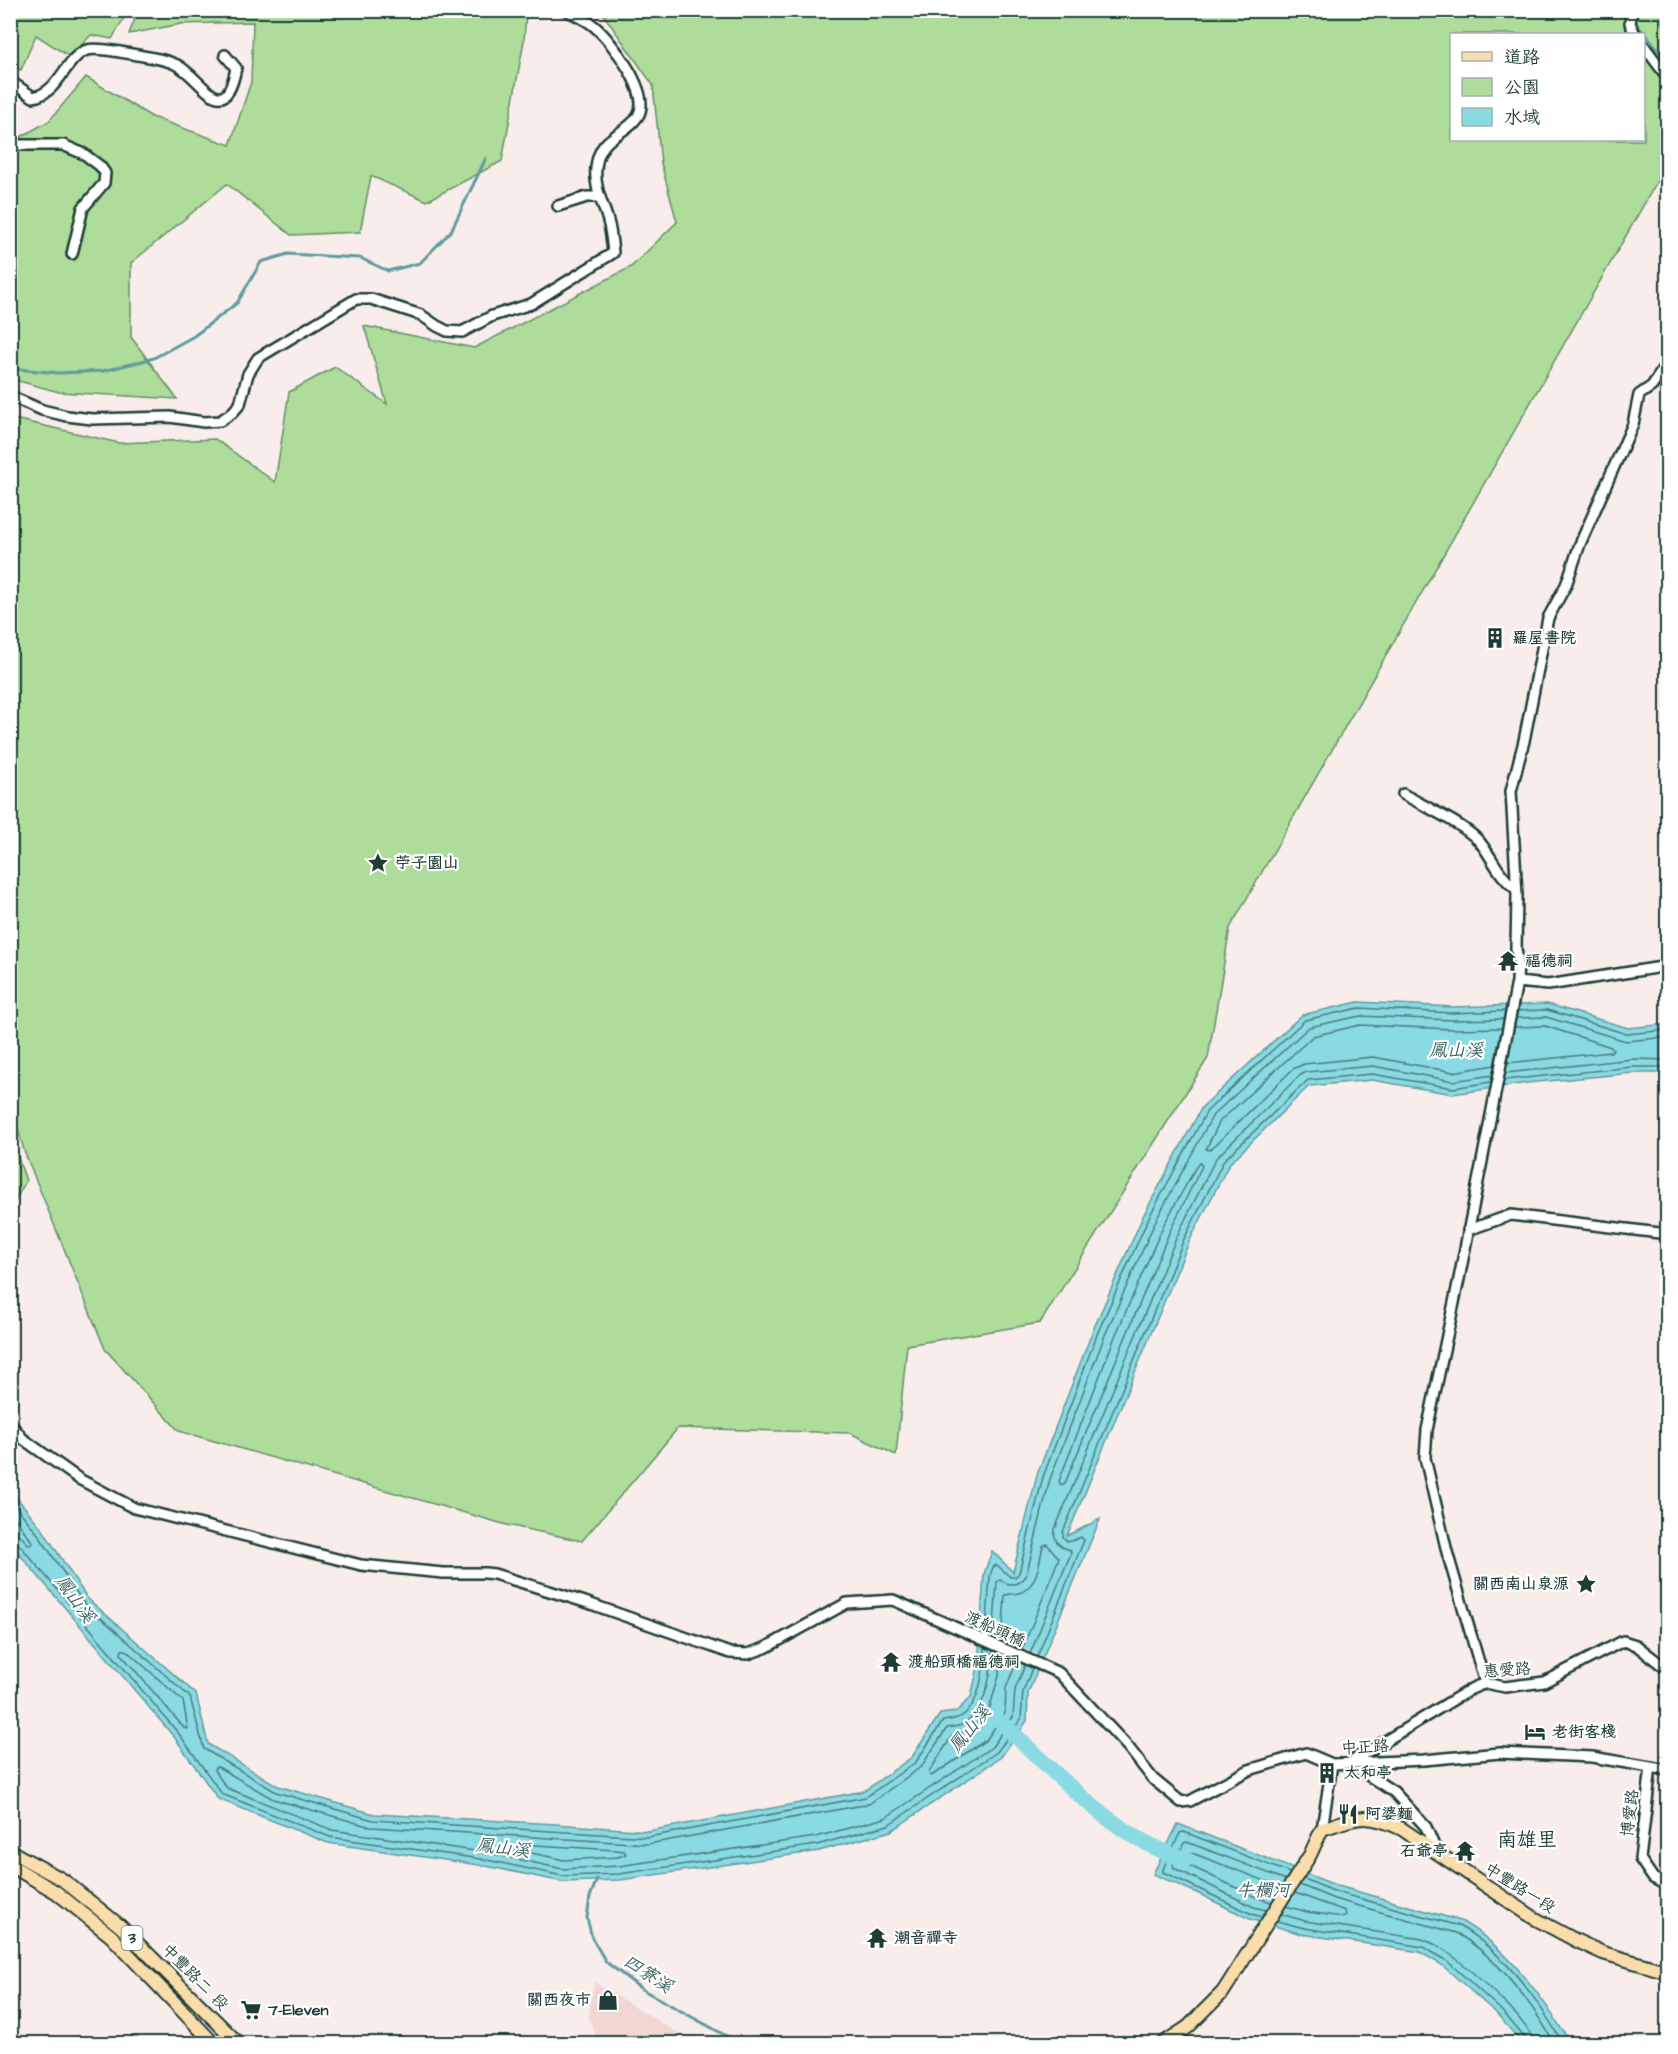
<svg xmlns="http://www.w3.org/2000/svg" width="1678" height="2054" font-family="'Architects Daughter','LXGW WenKai TC',sans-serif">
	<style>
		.built { fill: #f0d7d2 }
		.green { fill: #addc9b; stroke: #668c68; stroke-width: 1.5; fill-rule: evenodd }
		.water { fill: #8adae4; stroke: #5f9b9e; stroke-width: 1.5 }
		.pier { fill: #f8edeb }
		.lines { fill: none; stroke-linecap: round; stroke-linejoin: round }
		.shore { stroke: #4a7c7a; stroke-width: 1.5 }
		.stream { stroke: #5f9b9e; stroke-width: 3 }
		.river { stroke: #8adae4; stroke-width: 16 }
		.minor-casing { stroke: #1f3d34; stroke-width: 14 }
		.major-casing { stroke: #1f3d34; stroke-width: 16 }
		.minor { stroke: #fff; stroke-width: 9 }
		.major { stroke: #fbddab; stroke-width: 12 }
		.labels { text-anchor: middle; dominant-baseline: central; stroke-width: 4.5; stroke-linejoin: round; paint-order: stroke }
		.shield { fill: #fff; stroke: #627771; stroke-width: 1.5 }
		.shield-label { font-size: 15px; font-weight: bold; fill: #1f3d34 }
		.poi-label { font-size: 16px; font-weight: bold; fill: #1f3d34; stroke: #fff; text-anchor: start }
		.street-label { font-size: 16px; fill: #1f3d34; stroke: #fff }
		.water-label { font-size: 18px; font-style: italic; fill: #3a6460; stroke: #fff }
		.quarter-label { font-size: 20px; fill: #1f3d34; stroke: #fff }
	</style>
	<rect width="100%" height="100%" fill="#f8edeb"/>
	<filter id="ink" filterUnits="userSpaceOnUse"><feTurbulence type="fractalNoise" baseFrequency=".0167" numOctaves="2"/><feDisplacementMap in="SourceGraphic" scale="12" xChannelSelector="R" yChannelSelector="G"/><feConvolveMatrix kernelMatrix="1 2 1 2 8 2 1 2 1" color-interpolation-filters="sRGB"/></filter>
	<g filter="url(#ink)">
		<!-- built -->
		<path class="built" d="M594,1982L678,2033L676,2043H599L588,2018Z"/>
		<!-- green -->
		<path class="green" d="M712,10L1667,11V164L1230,928L1208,1058L1040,1323L907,1345L896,1455L850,1433L678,1428L582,1541L507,1525L179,1431L105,1349L24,1151L11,1102L10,418L119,443L215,439L275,482L289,392L335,367L387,404L364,326L474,348L631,267L677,222L661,163L653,85L601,11H699L709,17ZM1452,34H1644V140H1452Z
			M10,11H128L112,39L91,35L70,57L36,35L21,70L11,65Z
			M138,11H526L524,41L502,161L427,201L371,176L360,232L291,235L227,184L131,263V337L177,399L59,392L11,379L10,143L49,121L86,77L152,117L230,145L251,82L253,22L181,24L129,34Z
			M10,1134L26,1181L11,1208H10Z"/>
		<!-- water -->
		<path class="water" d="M1358,1002L1452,1007L1547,1004L1628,1028L1667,1024V1073H1633L1527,1083L1453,1094L1372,1080L1309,1086L1229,1164L1189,1242L1067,1536L1100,1519L1028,1693L1027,1721L1001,1757L891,1831L819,1851L620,1880L563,1882L486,1866L328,1843L218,1799L175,1738L11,1544L10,1489L43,1530L87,1598L196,1694L208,1744L278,1786L374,1814L556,1824L648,1831L864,1791L912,1757L940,1714L956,1712L971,1697L978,1667L984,1574L992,1551L1013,1572L1037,1475L1093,1330L1143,1216L1202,1107L1302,1015Z
			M1178,1824L1338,1886L1461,1921C1508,1948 1543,1997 1570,2043H1522L1497,2014L1442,1965L1420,1952L1302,1934L1250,1919L1197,1893L1153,1874Z"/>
		<!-- pier -->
		<path class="pier" d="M977,1628L1046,1658L1041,1671L977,1643Z"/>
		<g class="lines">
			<!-- shore -->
			<path class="shore" d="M1517,1011L1547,1010L1627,1034L1668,1030
				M1516,1018L1546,1017L1626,1041L1668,1037
				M1507,1063L1611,1052L1613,1050L1611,1047L1545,1026L1514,1027
				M1495,1065L1453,1072L1373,1057L1304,1064L1293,1069L1210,1150L1206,1149L1220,1121L1313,1036L1360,1025L1452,1029L1502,1028
				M1505,1073L1632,1059L1668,1060
				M1504,1080L1632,1067H1668
				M1199,1162L1202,1166L1169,1233L1065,1483L1061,1485L1059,1481L1114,1339L1163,1226Z
				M10,1499L38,1534L83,1602L190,1697L204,1749L276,1792L373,1820L648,1837L866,1797L916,1762L943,1721C947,1720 952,1720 957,1718C980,1711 984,1667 985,1647
				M10,1511L33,1543L29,1545L20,1535L10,1533
				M10,1540L18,1543L179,1734L222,1794L330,1837L487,1860L563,1876L619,1874L817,1845L888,1825L997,1752L1021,1719L1023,1692L1032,1668
				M986,1634L990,1576L993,1567L997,1565L1010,1577H1015L1019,1573L1043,1477L1098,1332L1148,1219L1207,1111L1305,1020L1359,1008L1452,1013L1505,1011
				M993,1638L997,1582L1000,1580C1010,1586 1019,1586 1026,1576L1050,1479L1105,1335L1155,1222L1213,1115L1309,1027L1360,1016L1452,1020L1504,1019
				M1002,1641L1005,1595C1010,1594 1014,1594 1019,1593C1038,1587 1039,1562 1043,1546L1047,1544L1059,1558L1022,1650
				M122,1650H126L183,1701L188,1729L184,1728L121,1654Z
				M993,1650C991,1673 986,1715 961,1725C957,1727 952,1727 947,1728L921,1767L869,1804L648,1844L371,1827L273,1799L218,1767H215L214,1770L227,1788L332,1830L488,1853L563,1869L619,1866L816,1837L885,1818L992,1747L1013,1717L1015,1690L1025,1665
				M1001,1654L1000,1672L989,1710L970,1730L952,1736L929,1772L930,1776L933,1775L986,1740L1005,1713L1006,1688L1017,1661
				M1030,1654L1071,1553L1070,1550C1059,1547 1053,1541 1055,1529L1177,1236L1216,1158L1299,1076L1306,1072L1373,1066L1453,1081L1493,1075
				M1037,1657L1084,1540L1081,1537L1072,1541H1067L1063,1537V1532L1184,1239L1224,1160L1308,1080L1372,1074L1453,1088L1491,1082
				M519,1844L616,1850L624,1851L626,1854L618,1857L564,1860L518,1850L516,1847Z
				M1304,1879L1336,1892L1459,1926C1504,1952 1538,1999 1563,2044
				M1300,1885L1334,1899L1456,1933C1498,1957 1531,2002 1555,2044
				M1271,1902L1258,1898L1186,1864L1185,1861L1188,1854L1192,1853L1281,1887
				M1286,1906L1307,1912L1343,1917L1346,1915L1345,1911L1295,1893
				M1266,1910L1254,1907L1174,1868L1173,1865L1184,1843L1187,1842L1286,1880
				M1281,1914L1305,1921L1422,1939C1430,1942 1437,1945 1443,1949C1462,1962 1533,2023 1534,2044
				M1262,1917L1252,1914L1163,1872V1869L1180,1833L1184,1832L1290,1873
				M1277,1921L1304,1928L1423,1947L1446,1960L1501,2010L1525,2038L1526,2044"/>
			<!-- stream -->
			<path class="stream" d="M1620,10L1628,17
				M1635,24L1646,34L1668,63
				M10,365L17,369L59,373L103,371L154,358L194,336L237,303L261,262L288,254L360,258L388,271L420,263L451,231L486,158
				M597,1879L590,1897L587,1918L592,1938L606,1962L643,1990L741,2044"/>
			<!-- river -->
			<path class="river" d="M1001,1722C1052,1769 1117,1841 1186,1859"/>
			<!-- minor casing -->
			<g class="minor-casing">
				<path id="minor" d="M1632,10L1630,23L1635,34
					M1644,46L1668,78
					M10,81L33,97C60,93 65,57 87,50C98,47 125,53 137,55C149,57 166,59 177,65C202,78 224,129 236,68L225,55
					M10,145H63L84,154L100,166L105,173L104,183L83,208L72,254
					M558,206L587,197H598
					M10,396L42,410L67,416L92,419L170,417L204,422L220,421L232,413L240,404L248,374L258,358L356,299H371L421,315L437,326L447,331L462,332L492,316L531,304L613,253C612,242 611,231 608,221C603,203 594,188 596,168C599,134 626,136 638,116C652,94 612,41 594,26C586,19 575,15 566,10
					M1403,794C1424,806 1463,824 1479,841C1493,858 1497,874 1516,889
					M1517,982L1548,985L1668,966
					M1468,1230L1511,1215L1668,1234
					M10,1423L23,1439L79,1479L134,1508L361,1565L443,1573H485L494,1574L585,1602L730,1653L748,1654L765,1648L847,1603L893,1600L1059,1673L1128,1747L1153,1779L1181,1802L1190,1801L1249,1770L1306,1753L1332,1764L1424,1760L1500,1753L1592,1757L1668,1770
					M1485,1683L1447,1552L1425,1458L1427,1430L1459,1279L1517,982L1518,962L1516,949L1517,895L1511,791L1524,741L1548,618L1566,585L1580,544L1633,424L1639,395L1652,386L1668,362
					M1651,1767L1640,1859L1653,1878L1668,1886
					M1322,1829L1332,1764
					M1437,1853L1426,1827L1394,1792L1349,1763L1471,1689L1485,1683L1505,1687L1544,1682L1623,1641L1636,1645L1668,1670"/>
			</g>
			<!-- major casing -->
			<g class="major-casing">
				<path id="major" d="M10,1851L63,1880L120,1926L239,2044
					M10,1865L56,1892L111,1936L214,2044
					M1162,2044L1188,2027L1223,1992L1310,1855L1322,1829C1358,1817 1366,1812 1402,1829L1534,1918L1577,1941L1603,1953L1668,1972"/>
			</g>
			<!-- minor -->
			<use href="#minor" class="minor"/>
			<!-- major -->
			<use href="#major" class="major"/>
		</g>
	</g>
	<!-- icons -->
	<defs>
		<g id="building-bare" transform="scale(1.62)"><path d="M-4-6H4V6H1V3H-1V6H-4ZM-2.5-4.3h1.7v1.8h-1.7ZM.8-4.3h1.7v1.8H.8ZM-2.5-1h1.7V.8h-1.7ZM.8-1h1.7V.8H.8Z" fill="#1f3d34" stroke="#fff" stroke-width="2.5" paint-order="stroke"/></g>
		<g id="sight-bare" transform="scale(1.62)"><path d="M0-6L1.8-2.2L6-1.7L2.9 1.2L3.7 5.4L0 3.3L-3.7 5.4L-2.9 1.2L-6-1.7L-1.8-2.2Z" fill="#1f3d34" stroke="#fff" stroke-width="2.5" paint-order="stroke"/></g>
		<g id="temple-bare" transform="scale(1.62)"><path d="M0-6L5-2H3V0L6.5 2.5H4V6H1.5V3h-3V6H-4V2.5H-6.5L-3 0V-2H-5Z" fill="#1f3d34" stroke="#fff" stroke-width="2.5" paint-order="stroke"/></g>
		<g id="hotel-bare" transform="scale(1.62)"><path d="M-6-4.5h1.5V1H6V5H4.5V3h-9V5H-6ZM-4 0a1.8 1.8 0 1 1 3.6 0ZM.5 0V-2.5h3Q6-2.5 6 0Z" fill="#1f3d34" stroke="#fff" stroke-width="2.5" paint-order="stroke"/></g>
		<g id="restaurant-bare" transform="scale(1.62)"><path d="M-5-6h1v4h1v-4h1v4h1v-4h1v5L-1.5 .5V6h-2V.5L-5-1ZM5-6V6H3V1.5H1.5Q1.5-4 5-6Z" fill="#1f3d34" stroke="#fff" stroke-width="2.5" paint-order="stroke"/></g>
		<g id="shop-bare" transform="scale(1.62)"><path d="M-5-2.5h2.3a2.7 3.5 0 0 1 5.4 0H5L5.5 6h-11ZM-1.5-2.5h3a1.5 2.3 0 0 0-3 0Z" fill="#1f3d34" stroke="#fff" stroke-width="2.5" paint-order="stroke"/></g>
		<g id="supermarket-bare" transform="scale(1.62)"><path d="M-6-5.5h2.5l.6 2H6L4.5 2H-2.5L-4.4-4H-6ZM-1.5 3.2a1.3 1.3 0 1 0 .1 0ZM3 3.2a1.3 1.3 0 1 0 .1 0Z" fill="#1f3d34" stroke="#fff" stroke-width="2.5" paint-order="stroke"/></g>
	</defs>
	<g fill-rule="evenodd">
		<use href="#building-bare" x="1495" y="638"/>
		<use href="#sight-bare" x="378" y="863"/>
		<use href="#temple-bare" x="1508" y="961"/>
		<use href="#sight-bare" x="1586" y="1584"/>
		<use href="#temple-bare" x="891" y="1662"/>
		<use href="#hotel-bare" x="1535" y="1732"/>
		<use href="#building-bare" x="1327" y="1773"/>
		<use href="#restaurant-bare" x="1348" y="1814"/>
		<use href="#temple-bare" x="1465" y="1851"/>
		<use href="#temple-bare" x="877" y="1938"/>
		<use href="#shop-bare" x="608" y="2000"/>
		<use href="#supermarket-bare" x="251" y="2010"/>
	</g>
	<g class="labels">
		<!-- shield labels -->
		<rect class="shield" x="121.5" y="1926" width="21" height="24" rx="4.5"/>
		<g class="shield-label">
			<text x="132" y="1938">3</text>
		</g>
		<!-- poi labels -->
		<g class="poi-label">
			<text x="1512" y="638">羅屋書院</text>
			<text x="395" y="863">苧子園山</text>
			<text x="1525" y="961">福德祠</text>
			<text x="1569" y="1584" text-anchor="end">關西南山泉源</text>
			<text x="908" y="1662">渡船頭橋福德祠</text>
			<text x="1552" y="1732">老街客棧</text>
			<text x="1344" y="1773">太和亭</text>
			<text x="1365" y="1814">阿婆麵</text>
			<text x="1448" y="1851" text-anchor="end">石爺亭</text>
			<text x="894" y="1938">潮音禪寺</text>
			<text x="591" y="2000" text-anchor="end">關西夜市</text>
			<text x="268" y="2010">7-Eleven</text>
		</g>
		<!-- street labels -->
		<g class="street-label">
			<text transform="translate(995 1629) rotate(24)">渡船頭橋</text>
			<text transform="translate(1507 1670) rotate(-4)">惠愛路</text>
			<text transform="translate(1365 1747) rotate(-3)">中正路</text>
			<text transform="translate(1630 1813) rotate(-83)">博愛路</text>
			<text transform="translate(1520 1888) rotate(32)">中豐路一段</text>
			<text transform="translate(195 1977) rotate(45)">中豐路二 段</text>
		</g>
		<!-- water labels -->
		<g class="water-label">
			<text x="1456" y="1050">鳳山溪</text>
			<text transform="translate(75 1599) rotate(54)">鳳山溪</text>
			<text transform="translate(970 1729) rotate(-51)">鳳山溪</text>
			<text transform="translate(503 1848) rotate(7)">鳳山溪</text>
			<text x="1263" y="1890">牛欄河</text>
			<text transform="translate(648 1974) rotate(33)">四寮溪</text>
		</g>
		<!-- quarter labels -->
		<g class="quarter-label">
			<text x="1527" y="1840">南雄里</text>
		</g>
	</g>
	<!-- margin -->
	<rect width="1678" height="2054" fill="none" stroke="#fff" stroke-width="36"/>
	<rect x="18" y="18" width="1642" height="2018" fill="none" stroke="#1f3d34" stroke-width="2" filter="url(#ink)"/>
	<!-- legend -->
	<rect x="1450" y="33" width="195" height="108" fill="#ffffff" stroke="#a5b1ae" stroke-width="1.5"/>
	<rect x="1462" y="52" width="30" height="9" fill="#fbddab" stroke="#a5b1ae" stroke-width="1.5"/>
	<text x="1504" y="63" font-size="18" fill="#1f3d34">道路</text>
	<rect x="1462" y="78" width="30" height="18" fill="#addc9b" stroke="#a5b1ae" stroke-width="1.5"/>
	<text x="1504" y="93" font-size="18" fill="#1f3d34">公園</text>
	<rect x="1462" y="108" width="30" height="18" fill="#8adae4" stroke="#a5b1ae" stroke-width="1.5"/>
	<text x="1504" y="123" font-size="18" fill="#1f3d34">水域</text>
</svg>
